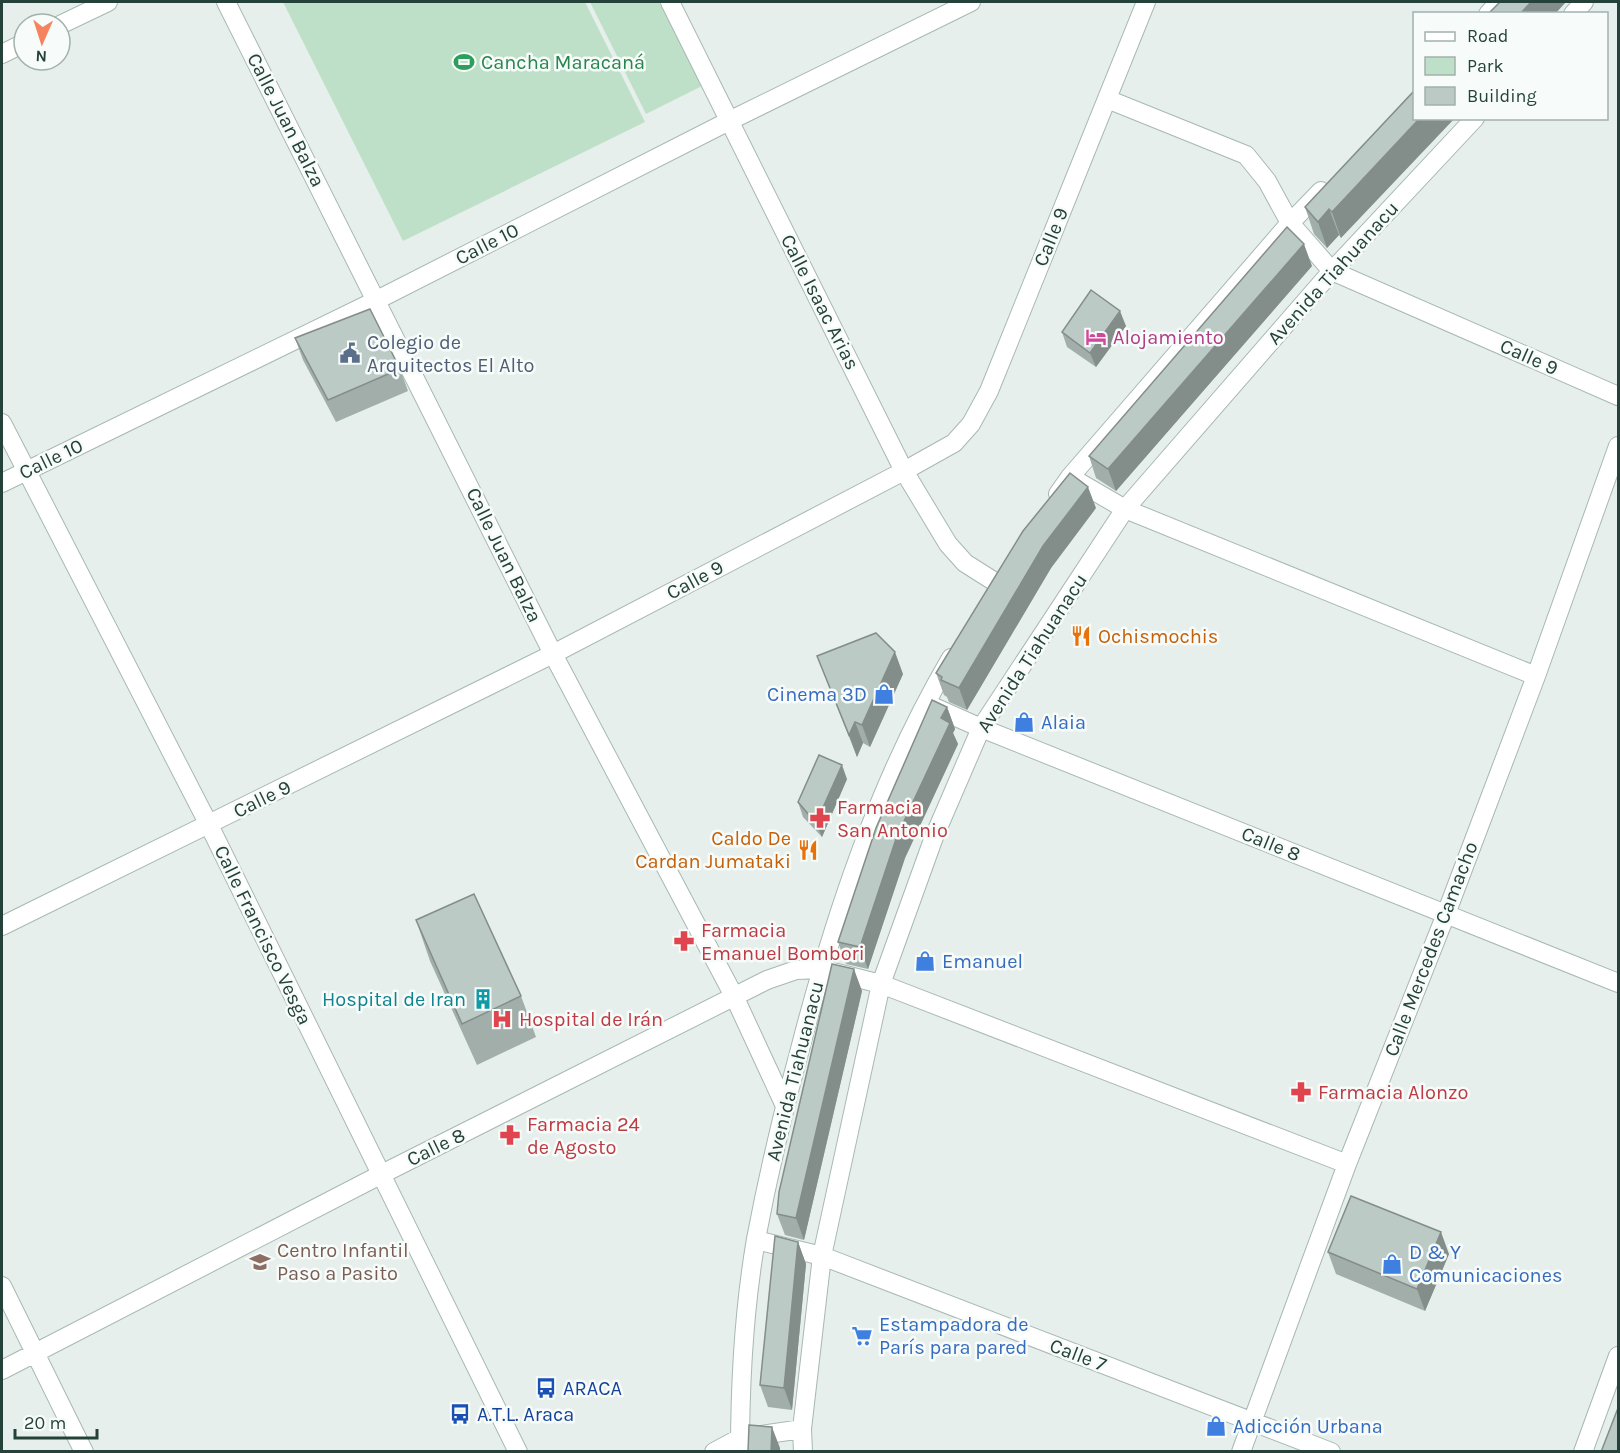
<svg xmlns="http://www.w3.org/2000/svg" width="1620" height="1453" font-family="Karla,sans-serif">
	<style>
		.green { fill: #bfe0c8 }
		.lines { fill: none; stroke-linecap: round; stroke-linejoin: round }
		.street-casing { stroke: #a8b8b2; stroke-width: 20 }
		.street { stroke: #fff; stroke-width: 18 }
		.wall { fill: #a1aea9 }
		.shaded-wall { fill: #838d89 }
		.building { fill: #bbcac4; stroke: #838d89; stroke-width: 1.5 }
		.labels { text-anchor: middle; dominant-baseline: central; stroke-width: 5; stroke-linejoin: round; paint-order: stroke }
		.leisure-label { font-size: 20px; fill: #27864d; stroke: #f7fbf9; text-anchor: start }
		.street-label { font-size: 20px; fill: #24423a; stroke: #f7fbf9 }
		.hotel-label { font-size: 20px; fill: #b23c85; stroke: #f7fbf9; text-anchor: start }
		.service-label { font-size: 20px; fill: #4e5e75; stroke: #f7fbf9; text-anchor: start }
		.food-label { font-size: 20px; fill: #c56008; stroke: #f7fbf9; text-anchor: start }
		.shop-label { font-size: 20px; fill: #366cbe; stroke: #f7fbf9; text-anchor: start }
		.health-label { font-size: 20px; fill: #be3a42; stroke: #f7fbf9; text-anchor: start }
		.culture-label { font-size: 20px; fill: #0d838f; stroke: #f7fbf9; text-anchor: end }
		.education-label { font-size: 20px; fill: #785e54; stroke: #f7fbf9; text-anchor: start }
		.transit-label { font-size: 20px; fill: #164399; stroke: #f7fbf9; text-anchor: start }
	</style>
	<rect width="100%" height="100%" fill="#e6efeb"/>
	<!-- green -->
	<path class="green" d="M283,2H585L645,122L403,241Z
		M590,2H659L702,86L646,114Z"/>
	<g class="lines">
		<!-- street casing -->
		<g class="street-casing">
			<path id="street" d="M226,2L553,654L735,998L785,1106
				M670,2L904,471L948,544L965,563L995,582
				M1488,14L1499,2
				M1573,14L1584,2
				M60,25L108,2
				M2,54L24,43
				M1107,99L1246,155L1267,181L1290,223L1332,271L1618,396
				M2,423L209,825L518,1452
				M1070,477L1125,509L1536,676
				M2,483L377,300L729,121L971,2
				M1058,494L1070,477L1290,223L1321,191
				M927,704L981,728L1618,983
				M2,926L553,654L904,471L954,443L971,424L989,391L1146,2
				M756,1240L822,1256L1331,1452
				M2,1286L84,1452
				M2,1370L382,1174L767,980L796,970L821,969L881,984L1347,1164
				M714,1452L740,1438L802,1429
				M740,1452C740,1381 744,1309 756,1239C768,1176 783,1112 800,1049C835,914 880,779 951,658
				M803,1452L802,1429L822,1256L881,984L934,837L981,728L1125,509L1332,271L1475,118
				M1241,1452L1347,1164L1446,914L1536,676L1618,446
				M1583,1452L1618,1356"/>
		</g>
		<!-- street -->
		<use href="#street" class="street"/>
	</g>
	<!-- wall -->
	<path class="wall" d="M1414,91L1341,238L1339,235L1327,248L1314,234L1305,207Z
		M1312,266L1116,491L1096,478L1089,456Z
		M1126,326L1096,367L1067,347L1062,332Z
		M295,338L400,369L408,391L336,422L303,360Z
		M1096,508L1051,568L967,710L949,702L947,697L944,695L936,673Z
		M817,656L903,674L870,747L863,743L857,757Z
		M947,707L955,729L953,733L958,744L905,858L868,969L846,964L838,942Z
		M847,779L822,837L803,817L798,802Z
		M416,920L521,996L536,1037L477,1065L430,961Z
		M862,991L804,1240L785,1235L777,1214Z
		M798,1242L806,1264L792,1410L768,1407L760,1385Z
		M1328,1252L1449,1254L1425,1311L1336,1274Z"/>
	<!-- shaded-wall -->
	<path class="shaded-wall" d="M1531,2H1566L1555,14H1520Z
		M1420,118H1455L1341,238L1332,212Z
		M1329,209L1339,235L1327,248L1318,222Z
		M1304,244L1312,266L1116,491L1108,469Z
		M1120,311L1126,326L1096,367L1090,353Z
		M1088,487L1096,508L1051,568L967,710L959,688L1043,546Z
		M895,652L903,674L870,747L862,725Z
		M947,707L955,729L953,733L958,744L905,858L868,969L860,947L897,836L941,718Z
		M855,722L863,743L857,757L849,735Z
		M842,765L847,779L822,837L816,823Z
		M854,969L862,991L804,1240L796,1218Z
		M1441,1232L1449,1254L1425,1311L1417,1289Z
		M798,1242L806,1264L792,1410L784,1388Z
		M772,1427L780,1448V1452H771Z"/>
	<!-- building -->
	<path class="building" d="M1500,2H1531L1520,14H1488Z
		M1414,91V118H1420L1332,212L1329,209L1318,222L1305,207Z
		M1287,227L1304,244L1108,469L1089,456Z
		M1091,290L1120,311L1090,353L1062,332Z
		M370,309L400,369L328,400L295,338Z
		M1070,473L1088,487L1043,546L959,688L941,680L942,677L936,673L1023,531Z
		M876,633L895,652L862,725L855,722L849,735L817,656Z
		M932,700L947,707L941,718L950,723L897,836L860,947L838,942L876,828Z
		M819,755L842,765L816,823L798,802Z
		M474,894L521,996L462,1024L416,920Z
		M832,964L854,969L796,1218L777,1214L779,1192Z
		M1351,1196L1441,1232L1417,1289L1328,1252Z
		M775,1236L798,1242L784,1388L760,1385Z
		M1618,1408V1452H1601Z
		M749,1425L772,1427L771,1452H748Z"/>
	<!-- icons -->
	<defs>
		<g id="stadium-bare" transform="scale(1.62)"><path d="M0-5a6.5 5 0 1 0 0 10a6.5 5 0 1 0 0-10ZM-3.5-1.8h7v3.6h-7Z" fill="#2e9e5b" stroke="#f7fbf9" stroke-width="2.5" paint-order="stroke"/></g>
		<g id="hotel-bare" transform="scale(1.62)"><path d="M-6-4.5h1.5V1H6V5H4.5V3h-9V5H-6ZM-4 0a1.8 1.8 0 1 1 3.6 0ZM.5 0V-2.5h3Q6-2.5 6 0Z" fill="#d1479c" stroke="#f7fbf9" stroke-width="2.5" paint-order="stroke"/></g>
		<g id="civic-bare" transform="scale(1.62)"><path d="M-.6-6.5H3V-4.5H.6V-3L4-1V1h2V6H-6V1h2V-1L-.6-3ZM-1.2 2.5V6h2.4V2.5Z" fill="#5c6f8a" stroke="#f7fbf9" stroke-width="2.5" paint-order="stroke"/></g>
		<g id="restaurant-bare" transform="scale(1.62)"><path d="M-5-6h1v4h1v-4h1v4h1v-4h1v5L-1.5 .5V6h-2V.5L-5-1ZM5-6V6H3V1.5H1.5Q1.5-4 5-6Z" fill="#e8710a" stroke="#f7fbf9" stroke-width="2.5" paint-order="stroke"/></g>
		<g id="shop-bare" transform="scale(1.62)"><path d="M-5-2.5h2.3a2.7 3.5 0 0 1 5.4 0H5L5.5 6h-11ZM-1.5-2.5h3a1.5 2.3 0 0 0-3 0Z" fill="#3f7fe0" stroke="#f7fbf9" stroke-width="2.5" paint-order="stroke"/></g>
		<g id="pharmacy-bare" transform="scale(1.62)"><path d="M-2-6h4v4h4v4h-4v4h-4v-4h-4v-4h4Z" fill="#e0444e" stroke="#f7fbf9" stroke-width="2.5" paint-order="stroke"/></g>
		<g id="building-bare" transform="scale(1.62)"><path d="M-4-6H4V6H1V3H-1V6H-4ZM-2.5-4.3h1.7v1.8h-1.7ZM.8-4.3h1.7v1.8H.8ZM-2.5-1h1.7V.8h-1.7ZM.8-1h1.7V.8H.8Z" fill="#0f9aa8" stroke="#f7fbf9" stroke-width="2.5" paint-order="stroke"/></g>
		<g id="hospital-bare" transform="scale(1.62)"><path d="M-5-5h3v3.5h4V-5h3V5h-3V1.5h-4V5h-3Z" fill="#e0444e" stroke="#f7fbf9" stroke-width="2.5" paint-order="stroke"/></g>
		<g id="school-bare" transform="scale(1.62)"><path d="M0-5L7-2L0 1L-7-2ZM-4 1L0 2.5L4 1V4Q0 6-4 4Z" fill="#8d6e63" stroke="#f7fbf9" stroke-width="2.5" paint-order="stroke"/></g>
		<g id="supermarket-bare" transform="scale(1.62)"><path d="M-6-5.5h2.5l.6 2H6L4.5 2H-2.5L-4.4-4H-6ZM-1.5 3.2a1.3 1.3 0 1 0 .1 0ZM3 3.2a1.3 1.3 0 1 0 .1 0Z" fill="#3f7fe0" stroke="#f7fbf9" stroke-width="2.5" paint-order="stroke"/></g>
		<g id="bus-bare" transform="scale(1.62)"><path d="M-5-6H5V4H4V6H2V4H-2V6H-4V4H-5ZM-3.5-4V0h7V-4ZM-3.5 1.2v1.5H-2V1.2ZM2 1.2v1.5H3.5V1.2Z" fill="#1a4fb4" stroke="#f7fbf9" stroke-width="2.5" paint-order="stroke"/></g>
	</defs>
	<g fill-rule="evenodd">
		<use href="#stadium-bare" x="464" y="62"/>
		<use href="#hotel-bare" x="1096" y="337"/>
		<use href="#civic-bare" x="350" y="353"/>
		<use href="#restaurant-bare" x="1081" y="636"/>
		<use href="#shop-bare" x="884" y="694"/>
		<use href="#shop-bare" x="1024" y="722"/>
		<use href="#pharmacy-bare" x="820" y="818"/>
		<use href="#restaurant-bare" x="808" y="850"/>
		<use href="#pharmacy-bare" x="684" y="941"/>
		<use href="#shop-bare" x="925" y="961"/>
		<use href="#building-bare" x="483" y="999"/>
		<use href="#hospital-bare" x="502" y="1019"/>
		<use href="#pharmacy-bare" x="1301" y="1092"/>
		<use href="#pharmacy-bare" x="510" y="1135"/>
		<use href="#school-bare" x="260" y="1262"/>
		<use href="#shop-bare" x="1392" y="1264"/>
		<use href="#supermarket-bare" x="862" y="1336"/>
		<use href="#bus-bare" x="546" y="1388"/>
		<use href="#bus-bare" x="460" y="1414"/>
		<use href="#shop-bare" x="1216" y="1426"/>
	</g>
	<g class="labels">
		<!-- leisure labels -->
		<g class="leisure-label">
			<text x="481" y="62">Cancha Maracaná</text>
		</g>
		<!-- street labels -->
		<g class="street-label">
			<text transform="translate(286 120) rotate(63)">Calle Juan Balza</text>
			<text transform="translate(1051 237) rotate(-68)">Calle 9</text>
			<text transform="translate(487 244) rotate(-27)">Calle 10</text>
			<text transform="translate(1333 273) rotate(-48)">Avenida Tiahuanacu</text>
			<text transform="translate(820 302) rotate(63)">Calle Isaac Arias</text>
			<text transform="translate(1529 357) rotate(24)">Calle 9</text>
			<text transform="translate(51 459) rotate(-26)">Calle 10</text>
			<text transform="translate(504 555) rotate(64)">Calle Juan Balza</text>
			<text transform="translate(695 580) rotate(-28)">Calle 9</text>
			<text transform="translate(1032 653) rotate(-57)">Avenida Tiahuanacu</text>
			<text transform="translate(262 799) rotate(-26)">Calle 9</text>
			<text transform="translate(1271 844) rotate(22)">Calle 8</text>
			<text transform="translate(263 935) rotate(64)">Calle Francisco Vesga</text>
			<text transform="translate(1431 949) rotate(-69)">Calle Mercedes Camacho</text>
			<text transform="translate(795 1071) rotate(-76)">Avenida Tiahuanacu</text>
			<text transform="translate(436 1147) rotate(-26)">Calle 8</text>
			<text transform="translate(1078 1355) rotate(21)">Calle 7</text>
		</g>
		<!-- hotel labels -->
		<g class="hotel-label">
			<text x="1113" y="337">Alojamiento</text>
		</g>
		<!-- service labels -->
		<g class="service-label">
			<text x="367" y="342">Colegio de<tspan x="367" dy="23">Arquitectos El Alto</tspan></text>
		</g>
		<!-- food labels -->
		<g class="food-label">
			<text x="1098" y="636">Ochismochis</text>
			<text x="791" y="838" text-anchor="end">Caldo De<tspan x="791" dy="23">Cardan Jumataki</tspan></text>
		</g>
		<!-- shop labels -->
		<g class="shop-label">
			<text x="867" y="694" text-anchor="end">Cinema 3D</text>
			<text x="1041" y="722">Alaia</text>
			<text x="942" y="961">Emanuel</text>
			<text x="1409" y="1252">D &amp; Y<tspan x="1409" dy="23">Comunicaciones</tspan></text>
			<text x="879" y="1324">Estampadora de<tspan x="879" dy="23">París para pared</tspan></text>
			<text x="1233" y="1426">Adicción Urbana</text>
		</g>
		<!-- health labels -->
		<g class="health-label">
			<text x="837" y="807">Farmacia<tspan x="837" dy="23">San Antonio</tspan></text>
			<text x="701" y="930">Farmacia<tspan x="701" dy="23">Emanuel Bombori</tspan></text>
			<text x="519" y="1019">Hospital de Irán</text>
			<text x="1318" y="1092">Farmacia Alonzo</text>
			<text x="527" y="1124">Farmacia 24<tspan x="527" dy="23">de Agosto</tspan></text>
		</g>
		<!-- culture labels -->
		<g class="culture-label">
			<text x="466" y="999">Hospital de Iran</text>
		</g>
		<!-- education labels -->
		<g class="education-label">
			<text x="277" y="1250">Centro Infantil<tspan x="277" dy="23">Paso a Pasito</tspan></text>
		</g>
		<!-- transit labels -->
		<g class="transit-label">
			<text x="563" y="1388">ARACA</text>
			<text x="477" y="1414">A.T.L. Araca</text>
		</g>
	</g>
	<!-- border -->
	<rect width="1620" height="1453" fill="none" stroke="#24423a" stroke-width="6"/>
	<!-- legend -->
	<rect x="1413" y="12" width="195" height="108" fill="#f7fbf9" stroke="#a3b1ad" stroke-width="1.5"/>
	<rect x="1425" y="32" width="30" height="9" fill="#ffffff" stroke="#a3b1ad" stroke-width="1.5"/>
	<text x="1467" y="42" font-size="18" fill="#24423a">Road</text>
	<rect x="1425" y="57" width="30" height="18" fill="#bfe0c8" stroke="#a3b1ad" stroke-width="1.5"/>
	<text x="1467" y="72" font-size="18" fill="#24423a">Park</text>
	<rect x="1425" y="87" width="30" height="18" fill="#bbcac4" stroke="#a3b1ad" stroke-width="1.5"/>
	<text x="1467" y="102" font-size="18" fill="#24423a">Building</text>
	<!-- north arrow -->
	<g transform="translate(42 42) rotate(183)"><circle r="28" fill="#f7fbf9" stroke="#a3b1ad" stroke-width="1.5"/>
	<path d="M0-4.5L10 22L0 15L-10 22Z" fill="#f4845f"/>
	<text y="-9" font-size="16" font-weight="bold" text-anchor="middle" fill="#24423a">N</text>
	</g>
	<!-- scale -->
	<path d="M15 1429v9h82v-9" fill="none" stroke="#24423a" stroke-width="3"/>
	<text x="24" y="1429" font-size="18" fill="#24423a" stroke="#f7fbf9" stroke-width="4.5" paint-order="stroke">20 m</text>
</svg>
